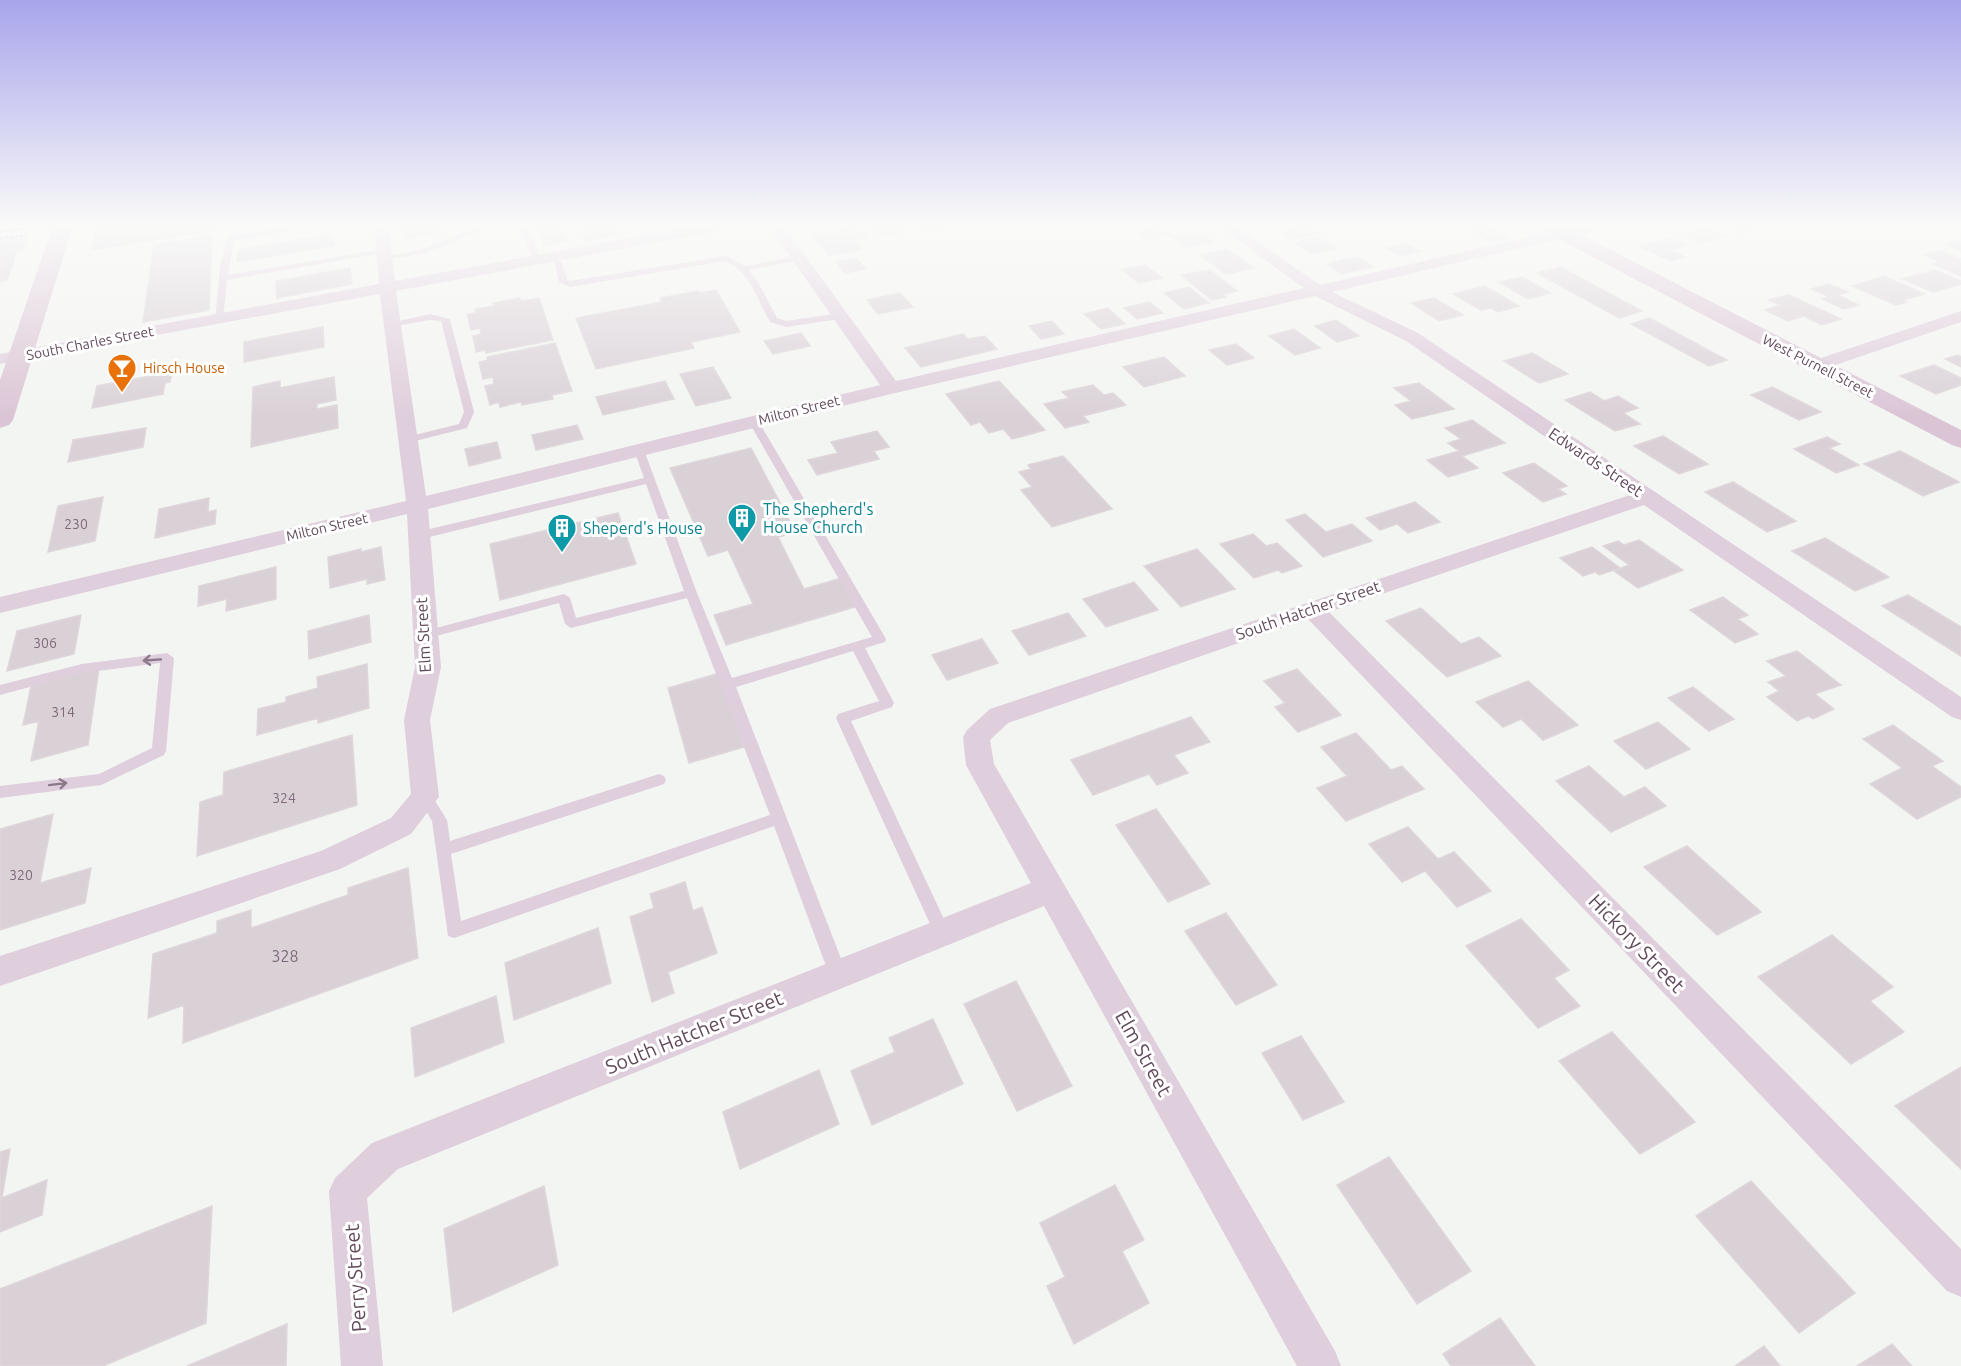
<svg xmlns="http://www.w3.org/2000/svg" width="1961" height="1366" font-family="Ubuntu,sans-serif">
	<style>
		.building { fill: #dad1d7; stroke: #ded6da; stroke-width: 1.5 }
		.lines { fill: none; stroke-linecap: round; stroke-linejoin: round }
		.path { stroke: #8d78d1; stroke-width: 2; stroke-dasharray: 3 2; stroke-linecap: butt }
		.lane { fill: #dfcedc; fill-rule: evenodd }
		.street { fill: #dfcedc; fill-rule: evenodd }
		.secondary { fill: #dbc5d5; fill-rule: evenodd }
		.oneway { stroke: #8d7889 }
		.labels { text-anchor: middle; dominant-baseline: central; stroke-width: 6; stroke-linejoin: round; paint-order: stroke }
		.far-street-label { font-size: 14px; fill: #61495c; stroke: #fff }
		.far-food-label { font-size: 14px; fill: #c56008; stroke: #fff; text-anchor: start }
		.number-label { font-size: 14px; fill: #7f6b7b }
		.street-label { font-size: 16px; fill: #61495c; stroke: #fff }
		.culture-label { font-size: 16px; fill: #0d838f; stroke: #fff; text-anchor: start }
		.near-number-label { font-size: 16px; fill: #7f6b7b }
		.near-street-label { font-size: 20px; fill: #61495c; stroke: #fff }
	</style>
	<rect width="100%" height="100%" fill="#f3f5f2"/>
	<!-- building -->
	<path class="building" d="M98,225H218L217,230L91,250Z
		M402,225H442L444,232L405,239Z
		M536,225H561L568,241L544,245Z
		M577,225H612L618,234L586,241Z
		M870,225H904L909,231L880,236Z
		M918,225H947L950,229L926,233Z
		M1308,225L1320,233L1290,240L1277,231Z
		M1454,225H1486L1509,238L1491,242L1466,228L1462,229Z
		M1723,225H1767L1768,226L1740,233Z
		M857,226L868,238L854,240L862,249L829,255L812,235Z
		M1159,226L1171,235L1147,240L1135,231Z
		M1706,227L1726,236L1702,243L1682,234Z
		M1198,230L1214,242L1187,247L1171,236Z
		M332,234L334,246L237,262L238,250Z
		M27,235L22,250L0,253V240Z
		M212,235L209,310L143,322L154,245Z
		M1318,237L1337,249L1313,254L1294,243Z
		M1671,238L1687,245L1670,250L1685,257L1671,261L1639,246Z
		M1961,240V251L1945,244Z
		M1405,243L1419,251L1400,256L1386,248Z
		M1227,249L1254,268L1226,274L1200,255Z
		M17,250L12,266L0,268V253Z
		M1940,251L1961,259V276L1932,264L1940,262L1924,255Z
		M1357,257L1373,267L1342,274L1326,264Z
		M856,258L866,269L845,273L836,262Z
		M1145,265L1162,278L1139,283L1122,270Z
		M12,266L7,280L0,282V268Z
		M1560,267L1642,311L1619,318L1537,273Z
		M350,268L352,284L277,298L276,281Z
		M1210,270L1237,291L1223,294L1226,297L1212,300L1181,275Z
		M1934,270L1961,281V284L1933,292L1902,279Z
		M1884,276L1925,294L1903,300L1907,302L1896,305L1852,286Z
		M1522,277L1551,293L1528,299L1499,282Z
		M1829,284L1848,292L1838,295L1859,305L1844,309L1822,299L1830,297L1811,289Z
		M1485,286L1519,306L1498,312L1491,308L1481,310L1453,294Z
		M1189,287L1209,303L1184,309L1164,293Z
		M716,290L740,332L691,342L694,348L596,369L576,318L662,302L660,298L698,291L700,293Z
		M900,293L913,307L878,314L867,300Z
		M1789,295L1841,319L1822,325L1804,316L1788,321L1765,310L1780,305L1769,300Z
		M520,298L521,301L539,298L553,340L486,353L485,350L476,352L473,336L481,334L480,328L471,330L467,314L476,313L475,309L494,306L493,303Z
		M1434,298L1463,315L1439,321L1411,303Z
		M1150,302L1163,313L1137,319L1124,308Z
		M1108,308L1125,324L1101,329L1084,314Z
		M1649,318L1727,360L1709,366L1631,324Z
		M1336,320L1359,336L1337,342L1315,326Z
		M1052,321L1064,334L1041,339L1029,326Z
		M323,327L324,347L244,362V342Z
		M1294,329L1320,348L1295,355L1269,336Z
		M801,333L810,346L773,354L764,341Z
		M963,334L968,339L985,336L997,349L921,367L905,348Z
		M555,343L572,391L552,395L553,399L522,405L521,402L500,407L499,402L490,405L485,386L494,384L493,377L483,379L479,362L488,360L487,357Z
		M1236,344L1254,358L1227,365L1209,350Z
		M1532,353L1568,374L1539,383L1504,361Z
		M1958,355L1961,357V367L1945,359Z
		M1164,357L1185,376L1144,387L1123,367Z
		M1934,365L1961,378V385L1936,394L1900,376Z
		M713,367L731,398L696,406L680,374Z
		M172,372L170,382L165,383L163,394L92,408L97,386Z
		M334,377L336,400L317,404V409L337,405L338,428L251,447L253,387L280,381V388Z
		M665,381L674,399L603,415L596,397Z
		M999,381L1045,430L1012,439L1003,429L989,433L980,422L971,425L946,394Z
		M1419,383L1454,409L1412,419L1395,405L1411,401L1394,388Z
		M1093,385L1104,395L1113,393L1126,405L1083,416L1089,422L1065,428L1044,404L1069,398L1062,392Z
		M1772,387L1821,412L1799,420L1751,395Z
		M1590,392L1604,401L1618,396L1638,408L1623,413L1640,424L1615,431L1565,400Z
		M1472,420L1505,443L1462,456L1478,468L1448,477L1427,460L1459,451L1448,443L1461,439L1445,428Z
		M577,425L583,439L536,450L532,435Z
		M146,428L143,447L68,462L73,440Z
		M877,431L889,447L874,451L879,459L817,475L808,460L838,453L831,442Z
		M1663,436L1708,464L1679,474L1634,446Z
		M1827,437L1840,444L1829,448L1859,465L1836,473L1794,449Z
		M497,442L501,458L469,466L465,449Z
		M751,448L796,533L778,537L804,589L842,578L858,606L726,645L714,615L753,604L728,550L708,556L670,468Z
		M1900,451L1959,482L1923,496L1864,464Z
		M1063,456L1112,509L1052,527L1021,490L1032,487L1019,472L1031,469L1028,465Z
		M1534,463L1567,486L1558,489L1566,494L1543,502L1503,473Z
		M1733,482L1796,521L1767,532L1705,492Z
		M103,497L95,541L48,552L58,506Z
		M209,498L208,512L216,510L215,524L155,538L159,509Z
		M1415,502L1440,522L1408,533L1397,524L1380,530L1366,518Z
		M618,513L636,564L500,600L490,544Z
		M1305,514L1326,532L1352,524L1372,541L1323,557L1286,520Z
		M1253,534L1266,546L1277,543L1302,566L1282,573L1278,570L1254,578L1220,544Z
		M1825,538L1889,577L1855,591L1792,551Z
		M1639,540L1683,570L1638,588L1614,571L1629,565L1603,546L1618,541L1624,545Z
		M381,547L385,580L367,584V579L330,588L328,557L361,549V552Z
		M1592,547L1620,568L1599,575L1595,572L1583,576L1560,558Z
		M1197,549L1235,589L1181,607L1144,566Z
		M276,567V599L226,611L227,599L198,606L199,586Z
		M1134,582L1158,610L1106,627L1083,599Z
		M1908,595L1961,627V656L1882,606Z
		M1723,597L1748,615L1738,619L1758,634L1735,643L1690,610Z
		M1421,608L1461,644L1479,637L1501,656L1447,677L1386,621Z
		M1068,613L1086,636L1029,655L1012,631Z
		M81,615L74,654L7,671L17,631Z
		M369,615L371,642L309,659L308,631Z
		M982,639L998,663L947,680L932,655Z
		M1797,651L1841,685L1815,694L1834,709L1813,719L1808,716L1797,721L1767,697L1779,691L1768,682L1786,676L1767,661Z
		M367,664L369,708L318,723V718L257,735L258,709L286,702V697L318,688L317,677Z
		M99,668L88,745L31,761L39,721L23,725L31,686Z
		M1297,669L1341,715L1298,732L1275,707L1285,703L1264,681Z
		M720,673L744,747L689,763L668,688Z
		M1528,681L1578,725L1543,740L1521,719L1503,727L1476,702Z
		M1693,687L1734,719L1709,731L1668,698Z
		M1191,717L1210,742L1174,755L1188,773L1157,785L1149,774L1093,795L1071,760Z
		M1658,722L1690,749L1646,769L1614,741Z
		M1893,725L1943,761L1932,766L1961,787V797L1917,819L1870,784L1902,768L1863,739Z
		M1356,733L1391,770L1402,766L1424,789L1346,821L1317,788L1347,776L1321,747Z
		M352,735L357,805L197,856L200,802L223,795L224,772Z
		M1589,766L1624,797L1645,787L1666,806L1611,832L1556,781Z
		M1156,809L1210,884L1168,902L1116,825Z
		M53,814L40,883L91,868L85,903L0,930V829Z
		M1408,827L1438,859L1454,852L1491,891L1457,907L1425,871L1402,882L1369,844Z
		M1687,846L1761,912L1717,935L1644,867Z
		M408,868L418,958L183,1043L184,1005L148,1018L153,954L217,933V921L251,910V928L348,895V888Z
		M685,882L693,911L702,907L717,953L668,972L674,993L652,1002L630,917L654,908L650,894Z
		M1226,913L1277,985L1236,1005L1185,931Z
		M1521,919L1569,970L1554,978L1580,1006L1538,1028L1466,946Z
		M598,928L611,983L514,1020L505,963Z
		M1832,935L1893,987L1870,1001L1904,1032L1851,1064L1758,977Z
		M1016,981L1072,1086L1017,1111L964,1004Z
		M496,996L504,1042L415,1077L411,1028Z
		M933,1019L963,1084L872,1125L851,1071L895,1052L889,1038Z
		M1612,1032L1695,1122L1640,1154L1559,1061Z
		M1301,1036L1344,1102L1303,1120L1262,1053Z
		M1961,1067V1169L1895,1106Z
		M819,1070L839,1124L740,1169L723,1112Z
		M10,1149L2,1198L47,1180L42,1215L0,1232V1152Z
		M1389,1157L1471,1271L1417,1304L1337,1185Z
		M1751,1181L1855,1293L1799,1333L1696,1216Z
		M1115,1185L1144,1240L1122,1251L1149,1303L1074,1344L1047,1286L1065,1277L1040,1223Z
		M544,1186L558,1265L453,1312L444,1229Z
		M212,1206L206,1323L103,1366H0V1289Z
		M1500,1318L1535,1366H1451L1443,1354Z
		M287,1324L286,1366H187Z
		M1892,1344L1912,1366H1857Z
		M1764,1346L1780,1366H1735Z"/>
	<g class="lines">
		<!-- path -->
		<path class="path" d="M0,232L33,227
			M0,238L27,235"/>
		<!-- lane -->
		<path class="lane" d="M297,225H318L234,241L228,275L384,249L388,251L384,253L227,280L223,319L215,321L220,268L227,237Z
			M483,225H495L426,253L384,260L380,258L421,249Z
			M518,225H526L541,260L540,262L533,260Z
			M553,255L560,257L567,280L570,281L726,256L745,266L798,256L802,258L801,260L749,270L759,284L777,318L786,321L840,313L844,316L840,319L786,327L770,322C757,300 751,272 725,261L570,287L559,282Z
			M430,314L450,319L474,412L467,428L407,443L402,440L403,438L459,424L464,412L441,321L430,320L391,327L386,324Z
			M754,419L759,422L886,639L885,642L865,648L894,703L892,707L851,721L950,932L948,937L942,939L936,937L836,718L838,714L879,701L853,651L736,687L847,974L844,979L838,982L832,979L829,974L774,826L454,938L448,936L432,821L418,797L420,793L425,791L430,793L447,820L450,841L659,774L664,776L666,780L664,784L451,854L461,921L770,815L687,598L571,628L565,624L559,603L425,639L419,635L425,631L564,594L570,598L576,618L684,591L646,484L417,540L411,536L417,532L644,478L634,450L639,447L644,450L697,593L732,678L872,637L749,422Z
			M167,653L174,658L166,751L164,755L101,785L0,798V786L99,774L152,748L160,663L82,673L0,695V685L82,664Z"/>
		<!-- street -->
		<path class="street" d="M374,225H388L395,281L701,225H735L728,229L396,291L426,496L880,385L768,225H783L896,381L1304,288L1217,225H1234L1320,285L1580,225H1608L1601,229L1332,292L1418,333L1961,697V720L1952,717L1644,505L1329,612L1961,1249V1297L1947,1291L1308,619L1008,723L990,740L994,764L1335,1351L1341,1366H1297L1044,906L398,1169L367,1198L383,1366H341L329,1191L335,1178L372,1143L1031,883L966,765L963,737L967,730L990,709L1630,495L1406,341L1315,296L891,394L428,509L441,667L430,720L439,797L411,834L340,869L0,986V956L321,851L391,818L411,794L404,720L415,667L407,514L0,613V597L406,501L380,294L0,364V354L379,284Z
			M1961,311V322L1824,369H1812L1809,365L1812,361Z"/>
		<!-- secondary -->
		<path class="secondary" d="M53,225H73L13,420L9,425L0,428V380Z
			M1537,225H1562L1961,430V448L1952,445L1539,229Z"/>
	</g>
	<!-- one-way arrows -->
	<defs><path id="oneway-shaft" d="M-6 0H5M1.5-3L5.5 0L1.5 3" fill="none" stroke-width="1.6" stroke-linecap="round" stroke-linejoin="round" transform="scale(1.5)"/></defs>
	<g class="oneway">
		<use href="#oneway-shaft" transform="translate(152 660) rotate(176)"/>
		<use href="#oneway-shaft" transform="translate(58 784) rotate(-7)"/>
	</g>
	<!-- sky -->
	<linearGradient id="sky" x2="0" y2="1"><stop stop-color="#a8a5eb"/><stop offset="0.54" stop-color="#fafaf9"/><stop offset="1" stop-color="#fafaf9" stop-opacity="0"/></linearGradient>
	<rect width="1961" height="417" fill="url(#sky)"/>
	<!-- icons -->
	<defs>
		<g id="bar-pin" transform="scale(1.5)"><path d="M0 17L-7.5 6A9.5 9.5 0 1 1 7.5 6Z" fill="#e8710a" stroke="#fff"/><path d="M-6-5H6L.8 .8V4.5H3.5V6h-7V4.5H-.8V.8Z" fill="#fff"/></g>
		<g id="building-pin" transform="scale(1.5)"><path d="M0 17L-7.5 6A9.5 9.5 0 1 1 7.5 6Z" fill="#0f9aa8" stroke="#fff"/><path d="M-4-6H4V6H1V3H-1V6H-4ZM-2.5-4.3h1.7v1.8h-1.7ZM.8-4.3h1.7v1.8H.8ZM-2.5-1h1.7V.8h-1.7ZM.8-1h1.7V.8H.8Z" fill="#fff"/></g>
	</defs>
	<g fill-rule="evenodd">
		<use href="#bar-pin" x="122" y="368"/>
		<use href="#building-pin" x="742" y="518"/>
		<use href="#building-pin" x="562" y="528"/>
	</g>
	<g class="labels">
		<!-- far-street labels -->
		<g class="far-street-label">
			<text transform="translate(90 343) rotate(-11)">South Charles Street</text>
			<text transform="translate(1818 366) rotate(27)">West Purnell Street</text>
			<text transform="translate(799 410) rotate(-14)">Milton Street</text>
			<text transform="translate(327 527) rotate(-13)">Milton Street</text>
		</g>
		<!-- far-food labels -->
		<g class="far-food-label">
			<text x="143" y="368">Hirsch House</text>
		</g>
		<!-- number labels -->
		<g class="number-label">
			<text x="76" y="524">230</text>
			<text x="45" y="643">306</text>
			<text x="63" y="712">314</text>
			<text x="284" y="798">324</text>
			<text x="21" y="875">320</text>
		</g>
		<!-- street labels -->
		<g class="street-label">
			<text transform="translate(1596 462) rotate(34)">Edwards Street</text>
			<text transform="translate(1308 610) rotate(-19)">South Hatcher Street</text>
			<text transform="translate(423 635) rotate(-93)">Elm Street</text>
		</g>
		<!-- culture labels -->
		<g class="culture-label">
			<text x="763" y="509">The Shepherd's<tspan x="763" dy="18">House Church</tspan></text>
			<text x="583" y="528">Sheperd's House</text>
		</g>
		<!-- near-number labels -->
		<g class="near-number-label">
			<text x="285" y="956">328</text>
		</g>
		<!-- near-street labels -->
		<g class="near-street-label">
			<text transform="translate(1637 943) rotate(46)">Hickory Street</text>
			<text transform="translate(694 1032) rotate(-22)">South Hatcher Street</text>
			<text transform="translate(1144 1053) rotate(61)">Elm Street</text>
			<text transform="translate(355 1278) rotate(-94)">Perry Street</text>
		</g>
	</g>
</svg>
